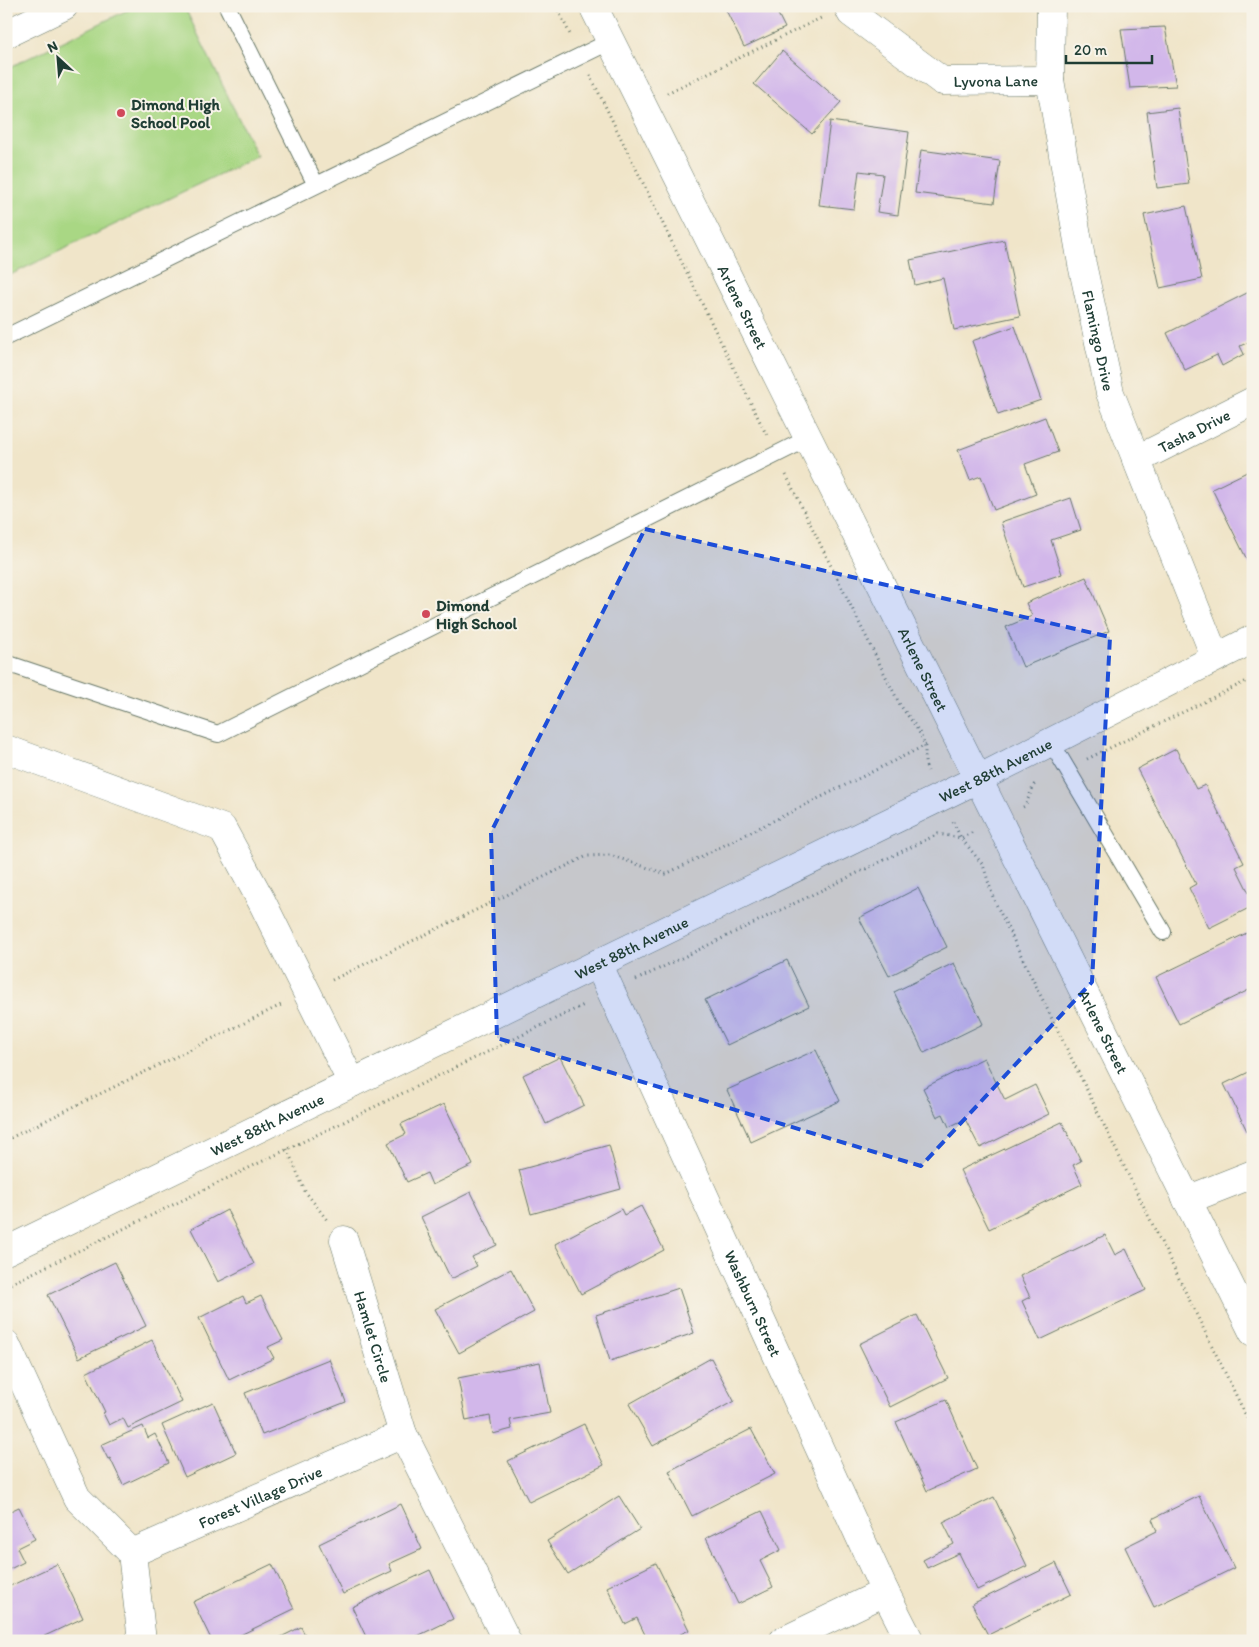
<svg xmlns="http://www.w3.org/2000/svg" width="1259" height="1647" font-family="Itim,sans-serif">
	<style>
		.green { fill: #a9d784; stroke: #648a5c }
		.building { fill: #d2b7ea }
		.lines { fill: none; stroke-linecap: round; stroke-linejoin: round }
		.service-casing { stroke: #687868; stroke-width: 18 }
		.minor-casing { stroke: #687868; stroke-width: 29 }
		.tertiary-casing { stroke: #687868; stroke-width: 29 }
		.path { stroke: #687868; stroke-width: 3; stroke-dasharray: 1 4; stroke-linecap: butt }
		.service { stroke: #fff; stroke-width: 16 }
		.minor { stroke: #fff; stroke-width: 28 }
		.tertiary { stroke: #fff; stroke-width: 28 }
		.marked { fill: #1d4ed8; fill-opacity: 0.2; stroke: #1d4ed8; stroke-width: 4; stroke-dasharray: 10 6; stroke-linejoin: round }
		.poi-dot { fill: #d1495b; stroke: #f7f3e8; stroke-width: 2 }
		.labels { text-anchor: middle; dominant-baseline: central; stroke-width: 4; stroke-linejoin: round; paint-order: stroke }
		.street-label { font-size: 16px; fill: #1f3d34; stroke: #f7f3e8 }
		.poi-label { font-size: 16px; font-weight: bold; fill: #1f3d34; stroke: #f7f3e8; text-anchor: start }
	</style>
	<rect width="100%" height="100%" fill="#f7f3e8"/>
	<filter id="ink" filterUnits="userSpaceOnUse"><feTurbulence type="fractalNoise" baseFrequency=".02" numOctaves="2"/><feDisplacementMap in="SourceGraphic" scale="10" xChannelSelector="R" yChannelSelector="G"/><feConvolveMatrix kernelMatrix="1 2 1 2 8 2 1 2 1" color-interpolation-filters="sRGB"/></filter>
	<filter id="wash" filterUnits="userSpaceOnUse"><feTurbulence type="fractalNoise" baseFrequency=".0096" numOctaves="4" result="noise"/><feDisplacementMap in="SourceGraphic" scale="20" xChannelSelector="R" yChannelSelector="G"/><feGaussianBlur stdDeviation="1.12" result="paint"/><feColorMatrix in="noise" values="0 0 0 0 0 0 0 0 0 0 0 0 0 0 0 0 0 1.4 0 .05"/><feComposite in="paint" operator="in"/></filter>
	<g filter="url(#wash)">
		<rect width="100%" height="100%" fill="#f0e5c9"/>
		<!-- green -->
		<path class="green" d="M136,6H184L257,156L6,277V69Z"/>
		<g id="blocks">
			<!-- building -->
			<path class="building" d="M724,6H774L785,28L744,47Z
				M1165,27L1176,86L1130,88L1121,29Z
				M782,51L841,102L812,134L754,84Z
				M1178,108L1189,184L1157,188L1147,112Z
				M830,121L909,132L898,215L877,212L883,174L859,171L854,209L819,205Z
				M921,150L1000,161L994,203L915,193Z
				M1186,206L1202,279L1160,288L1144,215Z
				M1004,240L1020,316L954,330L943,278L915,285L910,260Z
				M1249,292L1253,300V340L1240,346L1244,354L1222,366L1217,355L1185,370L1167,333Z
				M1015,326L1041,400L998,415L972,341Z
				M1045,417L1058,452L1025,464L1036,494L994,510L981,476L970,480L958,450Z
				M1251,470L1253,472V572L1212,489Z
				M1071,498L1081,530L1051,540L1062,574L1023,587L1001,522Z
				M1086,577L1109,631L1023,667L1006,627L1032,616L1026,603Z
				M1176,749L1196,789L1205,785L1244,863L1236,867L1253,901V906L1209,928L1189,888L1196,884L1137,769Z
				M918,888L947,947L889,976L859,918Z
				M1253,930V988L1179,1024L1156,977Z
				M787,960L809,1006L727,1045L705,1000Z
				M954,963L983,1024L924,1053L894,992Z
				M816,1050L840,1101L751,1142L727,1090Z
				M560,1057L584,1105L546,1124L523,1075Z
				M984,1058L1005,1100L1035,1085L1049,1114L980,1148L965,1119L949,1127L943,1114L937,1117L923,1088Z
				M1253,1070V1131L1248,1133L1224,1084Z
				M444,1104L473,1165L432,1185L427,1173L407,1182L388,1143L406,1134L401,1124Z
				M1062,1122L1081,1161L1073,1165L1082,1184L989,1229L960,1170Z
				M609,1145L621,1189L531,1214L519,1170Z
				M471,1192L497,1245L472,1257L477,1266L451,1279L421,1217Z
				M641,1206L664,1250L581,1294L555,1244L621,1209L624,1215Z
				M227,1210L254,1264L218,1282L191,1229Z
				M1105,1235L1115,1255L1126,1249L1146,1290L1040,1340L1022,1301L1030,1297L1020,1276Z
				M115,1262L146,1326L79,1358L48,1295Z
				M511,1269L534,1312L459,1353L435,1309Z
				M679,1288L694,1333L610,1361L596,1315Z
				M243,1296L246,1303L261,1296L283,1340L268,1347L274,1358L229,1380L199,1318Z
				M917,1315L948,1378L890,1407L859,1344Z
				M152,1340L182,1402L128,1428L123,1418L109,1425L103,1413L105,1412L86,1373Z
				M711,1358L734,1401L653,1446L629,1404Z
				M329,1359L346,1402L262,1435L245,1393Z
				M540,1362L550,1413L510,1420L512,1429L493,1434L490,1416L466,1421L458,1378Z
				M946,1400L977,1469L927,1491L896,1422Z
				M213,1402L236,1453L185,1477L162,1425Z
				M584,1424L604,1465L529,1502L508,1461Z
				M143,1426L148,1438L155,1434L169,1463L123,1485L110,1458L108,1459L101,1445Z
				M751,1429L775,1474L692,1516L669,1471Z
				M619,1496L640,1529L568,1574L547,1541Z
				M1199,1496L1234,1568L1154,1607L1125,1547L1157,1531L1152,1519Z
				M994,1497L1027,1566L977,1590L959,1553L927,1568L923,1560L954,1544L943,1522Z
				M401,1504L422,1549L389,1564L392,1571L343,1594L319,1544Z
				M19,1507L35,1539L17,1548L24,1562L6,1571V1513Z
				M762,1511L781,1550L760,1561L773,1587L738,1604L706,1538Z
				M656,1563L689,1630L666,1641H648L637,1618L625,1624L607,1587Z
				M1056,1563L1071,1594L988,1635L972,1604Z
				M57,1564L83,1618L34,1641H10L6,1634V1588Z
				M272,1564L294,1609L228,1641H212L193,1602Z
				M430,1570L453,1619L407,1641H368L352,1607Z
				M301,1627L308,1641H273Z"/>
		</g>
	</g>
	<g filter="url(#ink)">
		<use href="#blocks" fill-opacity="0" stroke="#687868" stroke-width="1"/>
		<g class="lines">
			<!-- service casing -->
			<g class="service-casing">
				<path id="service" d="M227,6L316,185
					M6,337L611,41
					M6,663L218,734L809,438
					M1051,742L1163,932"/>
			</g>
			<!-- minor casing -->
			<g class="minor-casing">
				<g id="minor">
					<path id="s1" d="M593,6L978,779"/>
					<path id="s2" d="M848,6L851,13L942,81L1050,80"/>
					<path id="s3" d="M1051,6L1050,80L1082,264L1110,393L1215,657"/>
					<path d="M6,34L64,6"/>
					<path id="s4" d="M1136,460L1253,401"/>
					<path d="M6,749L222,828L262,902L352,1083"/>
					<path id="s5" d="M598,963L885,1592L910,1641"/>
					<path d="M1187,1200L1253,1174"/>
					<path id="s6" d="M344,1240L403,1434L507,1641"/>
					<path d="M6,1344L77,1498L132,1553"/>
					<path id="s7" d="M132,1553L403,1434"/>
					<path d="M132,1553L142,1641"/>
					<path d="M783,1641L885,1592"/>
				</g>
			</g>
			<!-- tertiary casing -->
			<g class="tertiary-casing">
				<g id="tertiary">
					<path id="s8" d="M978,779L1253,1332"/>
					<path id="s9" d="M6,1251L978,779L1253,639"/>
				</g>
			</g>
			<!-- path -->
			<path class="path" d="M556,6L571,36
				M590,75L767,436
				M667,93L823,17
				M786,475L899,703C907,716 920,729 924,744C927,756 922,758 928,771
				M1087,759L1253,678
				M1023,807L1025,806L1034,785L1037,783
				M953,822L961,838L983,865L994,900L1253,1430
				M332,980L587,856L610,855L666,874L926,745
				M636,980L938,834L961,838L973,832
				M6,1140L281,1005
				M287,1149L305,1191L327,1220
				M6,1286L586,1004"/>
			<!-- service -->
			<use href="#service" class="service"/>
			<!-- minor -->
			<use href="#minor" class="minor"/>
			<!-- tertiary -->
			<use href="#tertiary" class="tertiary"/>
		</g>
	</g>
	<!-- marked area -->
	<path class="marked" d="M645,529L1110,637L1092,982L921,1166L497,1038L491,832Z"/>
	<!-- markers -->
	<g class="poi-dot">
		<circle cx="121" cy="113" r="5"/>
		<circle cx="426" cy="614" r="5"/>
	</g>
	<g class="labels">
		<!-- street labels -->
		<g class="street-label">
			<text stroke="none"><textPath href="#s2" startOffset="175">Lyvona Lane</textPath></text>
			<text stroke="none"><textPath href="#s1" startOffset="336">Arlene Street</textPath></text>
			<text stroke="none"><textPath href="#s3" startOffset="339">Flamingo Drive</textPath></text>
			<text stroke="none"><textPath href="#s4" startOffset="65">Tasha Drive</textPath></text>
			<text stroke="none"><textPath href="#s1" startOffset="741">Arlene Street</textPath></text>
			<text stroke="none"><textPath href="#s9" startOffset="1100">West 88th Avenue</textPath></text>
			<text stroke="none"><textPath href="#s9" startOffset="695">West 88th Avenue</textPath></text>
			<text stroke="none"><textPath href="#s8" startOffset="282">Arlene Street</textPath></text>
			<text stroke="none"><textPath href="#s9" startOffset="290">West 88th Avenue</textPath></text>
			<text stroke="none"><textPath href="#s5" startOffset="374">Washburn Street</textPath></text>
			<text stroke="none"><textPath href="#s6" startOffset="101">Hamlet Circle</textPath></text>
			<text stroke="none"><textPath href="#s7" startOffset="140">Forest Village Drive</textPath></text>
		</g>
		<!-- poi labels -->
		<g class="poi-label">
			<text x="131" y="104">Dimond High<tspan x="131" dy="18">School Pool</tspan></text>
			<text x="436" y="605">Dimond<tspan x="436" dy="18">High School</tspan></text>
		</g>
	</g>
	<!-- margin -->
	<rect width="1259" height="1647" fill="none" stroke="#f7f3e8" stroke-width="25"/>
	<!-- north arrow -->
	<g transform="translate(58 58) rotate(334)" stroke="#f7f3e8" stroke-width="4" paint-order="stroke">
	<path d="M0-4L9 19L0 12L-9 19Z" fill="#1f3d34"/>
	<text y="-8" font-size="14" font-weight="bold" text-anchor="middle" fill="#1f3d34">N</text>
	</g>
	<!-- scale -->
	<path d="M1066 55v8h86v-8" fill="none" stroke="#1f3d34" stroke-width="2.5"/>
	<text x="1074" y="55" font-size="15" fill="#1f3d34" stroke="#f7f3e8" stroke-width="4" paint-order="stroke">20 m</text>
</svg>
